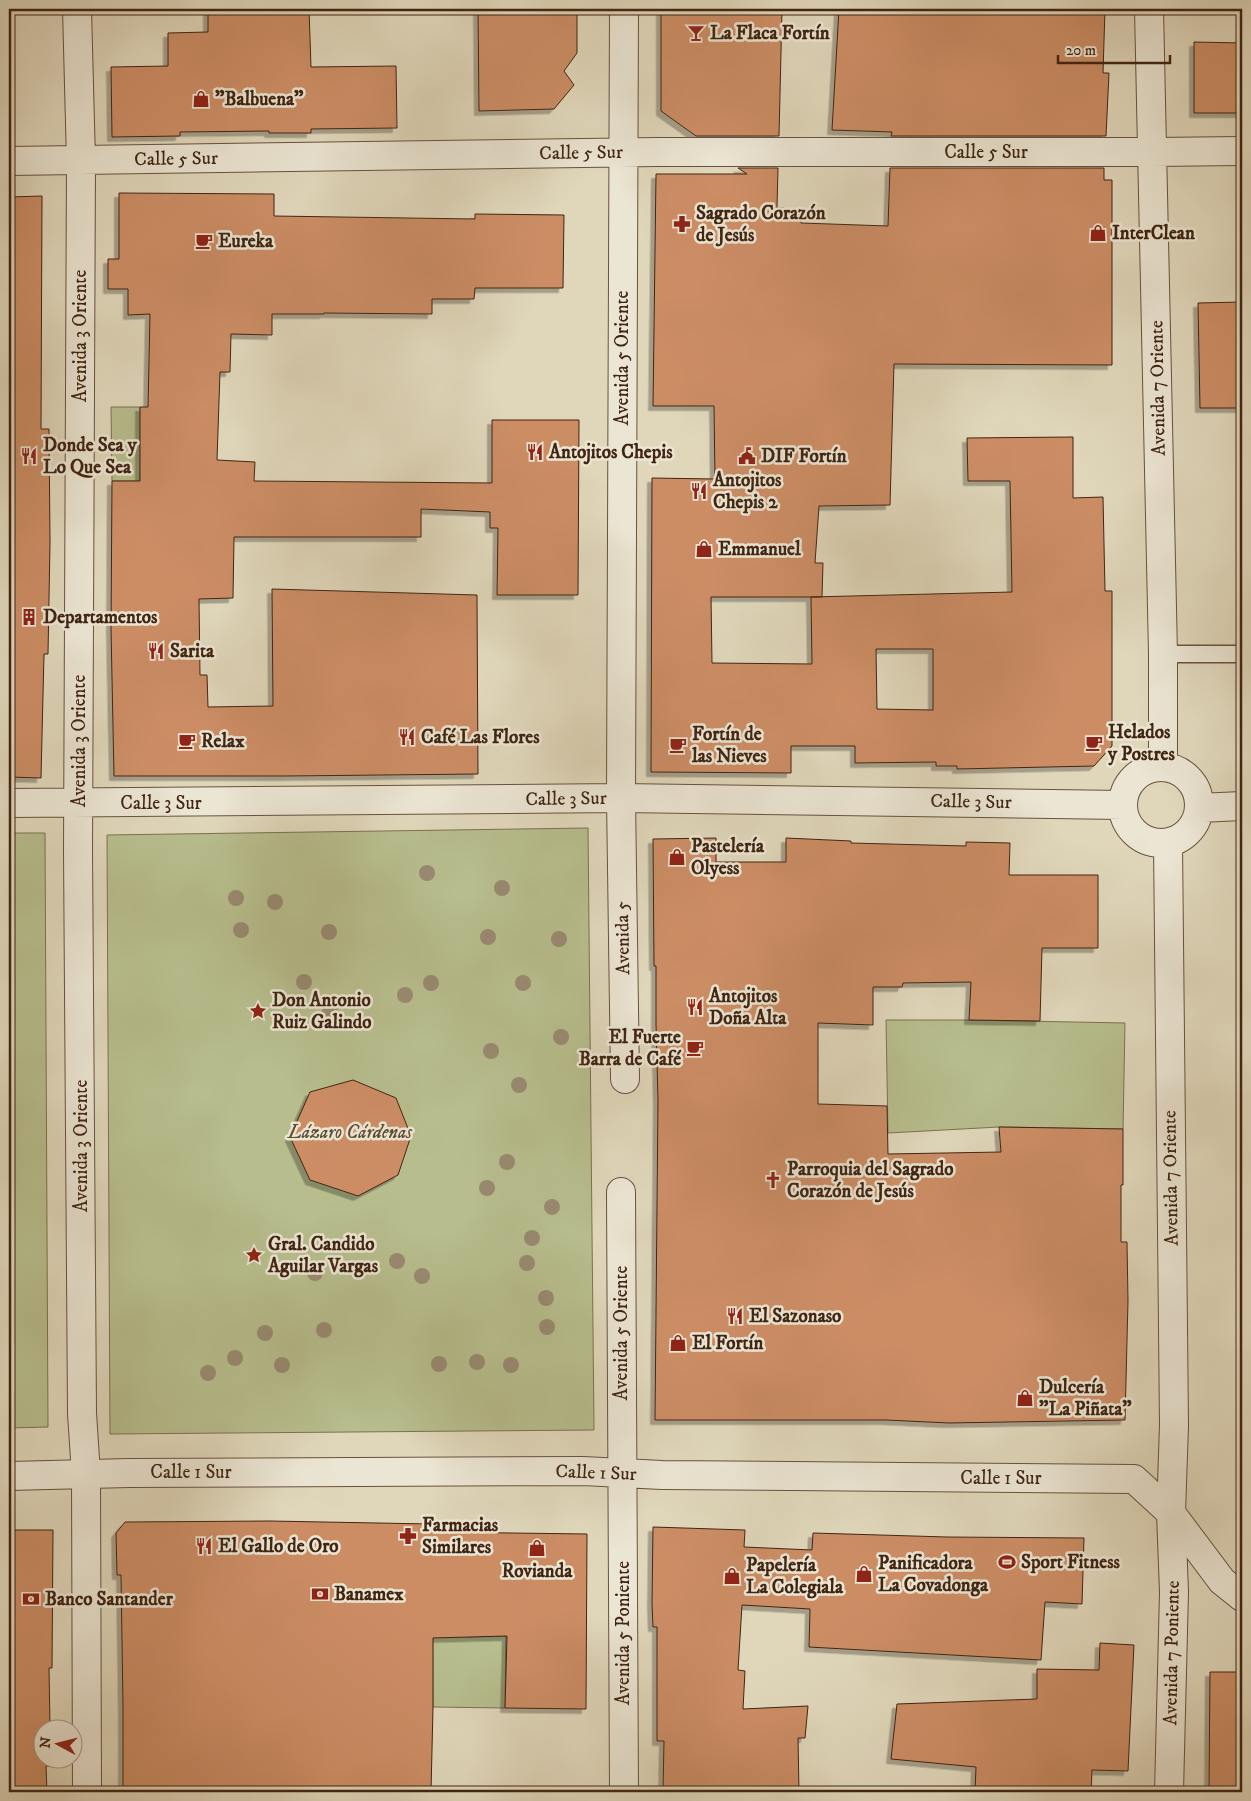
<svg xmlns="http://www.w3.org/2000/svg" width="1251" height="1801" font-family="'IM FELL DW Pica',serif">
	<style>
		.green { fill: #b7bd8d; stroke: #7c7150 }
		.building { fill: #cc8d65; stroke: #402513; fill-rule: evenodd; filter: url(#shadow) }
		.lines { fill: none; stroke-linecap: round; stroke-linejoin: round }
		.lane-casing { stroke: #68523d; stroke-width: 19 }
		.street-casing { stroke: #68523d; stroke-width: 30 }
		.lane { stroke: #ebe5d3; stroke-width: 16 }
		.street { stroke: #ebe5d3; stroke-width: 28 }
		.tree { fill: #988a70 }
		.labels { text-anchor: middle; dominant-baseline: central; stroke-width: 5; stroke-linejoin: round; paint-order: stroke }
		.poi-label { font-size: 19px; font-weight: bold; fill: #402513; stroke: #ebe5d3; text-anchor: start }
		.street-label { font-size: 19px; fill: #402513; stroke: #ebe5d3 }
		.park-label { font-size: 19px; font-style: italic; fill: #5e4b32; stroke: #ebe5d3 }
	</style>
	<defs>
		<filter id="shadow"><feDropShadow dx="-4.5" dy="4.5" stdDeviation="0" flood-color="#0004"/></filter>
	</defs>
	<rect width="100%" height="100%" fill="#e0d7bb"/>
	<filter id="stains"><feTurbulence type="fractalNoise" baseFrequency=".004" numOctaves="4"/><feColorMatrix values="0 0 0 0 .2 0 0 0 0 .09 0 0 0 0 .02 0 0 0 .5 -.17"/></filter>
	<radialGradient id="worn" r=".72"><stop offset=".6" stop-color="#630" stop-opacity="0"/><stop offset="1" stop-color="#630" stop-opacity=".3"/></radialGradient>
	<!-- green -->
	<path class="green" d="M111,407H140V481H112Z
		M588,828L594,1430L110,1434L107,835Z
		M9,833H45L48,1427L9,1428Z
		M886,1020H969L1125,1023L1123,1129L999,1127L888,1133Z
		M432,1532L486,1533L467,1637L506,1636L505,1708L433,1707Z"/>
	<!-- building -->
	<path class="building" d="M208,9H309L311,67L396,66L397,128L311,129V133H269V131L180,132V136L112,137L111,67L168,66V33L208,32Z
		M478,9H577V53L564,71L574,85L554,109L479,111Z
		M661,9H782L779,136H696L661,111Z
		M839,9H1105L1103,73H1109L1106,136H891L892,132L832,130Z
		M1194,42L1242,43V113H1194Z
		M738,168H778L777,208L801,209V223L888,226L890,168H1104V180H1112V365L894,364L890,505L819,506L815,563H823L822,597H711L712,663L812,664L811,597L1012,592L1010,481H968L967,438L1073,437V498L1103,497L1105,591H1112V746L1094,766L957,769V766H936V762L855,763V746H791V773L651,772L652,478L715,479L714,406H653L656,174H747ZM876,649H933V710L877,709Z
		M119,193L274,194V216L475,219V214L564,215L563,288H475L474,299H432V314L324,313V314H272V335L231,334L230,372H220L217,460L255,462L254,481L492,483V420H579L578,595H497L498,528H490V512L421,509V537H234L233,598L199,599L200,675H207L208,707L273,706L272,589L477,595L478,774L287,776H114L111,629L112,481H140V407H148L150,314L128,315V289H108V259H119Z
		M42,196L41,429H49L50,542L48,654H44L41,778L9,777V197Z
		M1242,302V408H1200L1198,303Z
		M716,838V862H786V838L851,841V843L966,846V842L1010,843L1009,875H1098V948H1042L1040,1021L969,1020L971,982L903,983L902,987H873V1025L818,1023V1104L887,1106L888,1154L1001,1152L999,1127L1123,1129V1185H1121V1242H1127L1128,1301L1125,1420L949,1423L886,1420H655L658,1101L656,1024V966H654L653,839Z
		M353,1080L396,1098L411,1136L398,1175L358,1196L310,1180L290,1137L310,1092Z
		M270,1521L431,1524L432,1532L587,1534L586,1709L505,1708L507,1636L433,1638V1707L431,1792H123V1706L121,1575H117L116,1533L125,1522Z
		M653,1527L745,1530L744,1547L812,1550L813,1533L947,1537L1084,1538L1082,1604L1045,1602L1041,1660L809,1647L810,1609L742,1605L738,1670L745,1671L743,1709L808,1706L805,1738H798L799,1792H663L664,1741H657V1627H653L652,1604Z
		M9,1530H53L52,1668H49L50,1728H42V1758H50V1766H46L47,1792H9Z
		M1100,1643L1134,1645L1128,1771L1092,1770L1091,1792H975L976,1767L891,1759L897,1704L1037,1699V1669L1099,1670Z
		M1210,1672H1242V1792H1209Z"/>
	<g class="lines">
		<!-- lane casing -->
		<g class="lane-casing">
			<path id="lane" d="M1163,654H1242"/>
		</g>
		<!-- street casing -->
		<g class="street-casing">
			<path id="street" d="M77,9L81,161L78,851L82,1413L86,1474L87,1792
				M624,9L621,798L625,1079
				M1149,9L1163,654V767
				M9,161L657,152H1153L1242,151
				M1123 805a38 38 0 1 1 76 0a38 38 0 1 1-76 0Z
				M9,803L621,798L1123,805
				M1199,808L1242,806
				M1168,843L1174,1425L1171,1513L1174,1592L1169,1792
				M621,1192L624,1792
				M9,1476L129,1473L583,1471L662,1475L1134,1479L1171,1513L1222,1581L1242,1597"/>
		</g>
		<!-- lane -->
		<use href="#lane" class="lane"/>
		<!-- street -->
		<use href="#street" class="street"/>
	</g>
	<!-- trees -->
	<g class="tree">
		<circle cx="427" cy="873" r="8"/>
		<circle cx="502" cy="888" r="8"/>
		<circle cx="236" cy="898" r="8"/>
		<circle cx="275" cy="902" r="8"/>
		<circle cx="241" cy="930" r="8"/>
		<circle cx="329" cy="932" r="8"/>
		<circle cx="488" cy="937" r="8"/>
		<circle cx="559" cy="939" r="8"/>
		<circle cx="304" cy="982" r="8"/>
		<circle cx="431" cy="983" r="8"/>
		<circle cx="523" cy="983" r="8"/>
		<circle cx="405" cy="995" r="8"/>
		<circle cx="330" cy="1012" r="8"/>
		<circle cx="561" cy="1037" r="8"/>
		<circle cx="491" cy="1051" r="8"/>
		<circle cx="519" cy="1085" r="8"/>
		<circle cx="507" cy="1162" r="8"/>
		<circle cx="487" cy="1188" r="8"/>
		<circle cx="552" cy="1207" r="8"/>
		<circle cx="532" cy="1238" r="8"/>
		<circle cx="397" cy="1261" r="8"/>
		<circle cx="527" cy="1263" r="8"/>
		<circle cx="315" cy="1273" r="8"/>
		<circle cx="422" cy="1276" r="8"/>
		<circle cx="546" cy="1298" r="8"/>
		<circle cx="547" cy="1327" r="8"/>
		<circle cx="324" cy="1330" r="8"/>
		<circle cx="265" cy="1333" r="8"/>
		<circle cx="235" cy="1358" r="8"/>
		<circle cx="477" cy="1362" r="8"/>
		<circle cx="439" cy="1364" r="8"/>
		<circle cx="282" cy="1365" r="8"/>
		<circle cx="511" cy="1365" r="8"/>
		<circle cx="208" cy="1373" r="8"/>
	</g>
	<!-- icons -->
	<defs>
		<g id="bar-bare" transform="scale(1.35)"><path d="M-6-5H6L.8 .8V4.5H3.5V6h-7V4.5H-.8V.8Z" fill="#8f2418" stroke="#ebe5d3" stroke-width="2.5" paint-order="stroke"/></g>
		<g id="shop-bare" transform="scale(1.35)"><path d="M-5-2.5h2.3a2.7 3.5 0 0 1 5.4 0H5L5.5 6h-11ZM-1.5-2.5h3a1.5 2.3 0 0 0-3 0Z" fill="#8f2418" stroke="#ebe5d3" stroke-width="2.5" paint-order="stroke"/></g>
		<g id="pharmacy-bare" transform="scale(1.35)"><path d="M-2-6h4v4h4v4h-4v4h-4v-4h-4v-4h4Z" fill="#8f2418" stroke="#ebe5d3" stroke-width="2.5" paint-order="stroke"/></g>
		<g id="cafe-bare" transform="scale(1.35)"><path d="M-5.5-4.5H6V0H3Q3 3.5 0 3.5H-2.5Q-5.5 3.5-5.5 0ZM3-3.2v2h1.7v-2ZM-6 4.5H4V6H-6Z" fill="#8f2418" stroke="#ebe5d3" stroke-width="2.5" paint-order="stroke"/></g>
		<g id="restaurant-bare" transform="scale(1.35)"><path d="M-5-6h1v4h1v-4h1v4h1v-4h1v5L-1.5 .5V6h-2V.5L-5-1ZM5-6V6H3V1.5H1.5Q1.5-4 5-6Z" fill="#8f2418" stroke="#ebe5d3" stroke-width="2.5" paint-order="stroke"/></g>
		<g id="civic-bare" transform="scale(1.35)"><path d="M-.6-6.5H3V-4.5H.6V-3L4-1V1h2V6H-6V1h2V-1L-.6-3ZM-1.2 2.5V6h2.4V2.5Z" fill="#8f2418" stroke="#ebe5d3" stroke-width="2.5" paint-order="stroke"/></g>
		<g id="building-bare" transform="scale(1.35)"><path d="M-4-6H4V6H1V3H-1V6H-4ZM-2.5-4.3h1.7v1.8h-1.7ZM.8-4.3h1.7v1.8H.8ZM-2.5-1h1.7V.8h-1.7ZM.8-1h1.7V.8H.8Z" fill="#8f2418" stroke="#ebe5d3" stroke-width="2.5" paint-order="stroke"/></g>
		<g id="sight-bare" transform="scale(1.35)"><path d="M0-6L1.8-2.2L6-1.7L2.9 1.2L3.7 5.4L0 3.3L-3.7 5.4L-2.9 1.2L-6-1.7L-1.8-2.2Z" fill="#8f2418" stroke="#ebe5d3" stroke-width="2.5" paint-order="stroke"/></g>
		<g id="church-bare" transform="scale(1.35)"><path d="M-1.2-6h2.4v3.5h3.3v2.4h-3.3V6h-2.4V-.1h-3.3v-2.4h3.3Z" fill="#8f2418" stroke="#ebe5d3" stroke-width="2.5" paint-order="stroke"/></g>
		<g id="stadium-bare" transform="scale(1.35)"><path d="M0-5a6.5 5 0 1 0 0 10a6.5 5 0 1 0 0-10ZM-3.5-1.8h7v3.6h-7Z" fill="#8f2418" stroke="#ebe5d3" stroke-width="2.5" paint-order="stroke"/></g>
		<g id="bank-bare" transform="scale(1.35)"><path d="M-6-4H6V4H-6ZM0-2.3a2.3 2.3 0 1 0 0 4.6a2.3 2.3 0 1 0 0-4.6Z" fill="#8f2418" stroke="#ebe5d3" stroke-width="2.5" paint-order="stroke"/></g>
	</defs>
	<g fill-rule="evenodd">
		<use href="#bar-bare" x="696" y="33"/>
		<use href="#shop-bare" x="201" y="99"/>
		<use href="#pharmacy-bare" x="682" y="224"/>
		<use href="#shop-bare" x="1098" y="233"/>
		<use href="#cafe-bare" x="204" y="241"/>
		<use href="#restaurant-bare" x="535" y="452"/>
		<use href="#restaurant-bare" x="29" y="456"/>
		<use href="#civic-bare" x="747" y="456"/>
		<use href="#restaurant-bare" x="699" y="491"/>
		<use href="#shop-bare" x="704" y="549"/>
		<use href="#building-bare" x="29" y="617"/>
		<use href="#restaurant-bare" x="156" y="651"/>
		<use href="#restaurant-bare" x="407" y="737"/>
		<use href="#cafe-bare" x="187" y="741"/>
		<use href="#cafe-bare" x="1094" y="743"/>
		<use href="#cafe-bare" x="678" y="745"/>
		<use href="#shop-bare" x="677" y="857"/>
		<use href="#restaurant-bare" x="695" y="1007"/>
		<use href="#sight-bare" x="258" y="1011"/>
		<use href="#cafe-bare" x="695" y="1048"/>
		<use href="#church-bare" x="773" y="1180"/>
		<use href="#sight-bare" x="254" y="1255"/>
		<use href="#restaurant-bare" x="735" y="1316"/>
		<use href="#shop-bare" x="678" y="1343"/>
		<use href="#shop-bare" x="1025" y="1398"/>
		<use href="#pharmacy-bare" x="408" y="1536"/>
		<use href="#restaurant-bare" x="204" y="1546"/>
		<use href="#shop-bare" x="537" y="1548"/>
		<use href="#stadium-bare" x="1007" y="1562"/>
		<use href="#shop-bare" x="864" y="1574"/>
		<use href="#shop-bare" x="732" y="1576"/>
		<use href="#bank-bare" x="320" y="1594"/>
		<use href="#bank-bare" x="31" y="1599"/>
	</g>
	<g class="labels">
		<!-- poi labels -->
		<g class="poi-label">
			<text x="710" y="33">La Flaca Fortín</text>
			<text x="215" y="99">"Balbuena"</text>
			<text x="696" y="213">Sagrado Corazón<tspan x="696" dy="22">de Jesús</tspan></text>
			<text x="1112" y="233">InterClean</text>
			<text x="218" y="241">Eureka</text>
			<text x="43" y="445">Donde Sea y<tspan x="43" dy="22">Lo Que Sea</tspan></text>
			<text x="549" y="452">Antojitos Chepis</text>
			<text x="761" y="456">DIF Fortín</text>
			<text x="713" y="480">Antojitos<tspan x="713" dy="22">Chepis 2</tspan></text>
			<text x="718" y="549">Emmanuel</text>
			<text x="43" y="617">Departamentos</text>
			<text x="170" y="651">Sarita</text>
			<text x="1108" y="732">Helados<tspan x="1108" dy="22">y Postres</tspan></text>
			<text x="692" y="734">Fortín de<tspan x="692" dy="22">las Nieves</tspan></text>
			<text x="421" y="737">Café Las Flores</text>
			<text x="201" y="741">Relax</text>
			<text x="691" y="846">Pastelería<tspan x="691" dy="22">Olyess</tspan></text>
			<text x="709" y="996">Antojitos<tspan x="709" dy="22">Doña Alta</tspan></text>
			<text x="272" y="1000">Don Antonio<tspan x="272" dy="22">Ruiz Galindo</tspan></text>
			<text x="681" y="1037" text-anchor="end">El Fuerte<tspan x="681" dy="22">Barra de Café</tspan></text>
			<text x="787" y="1169">Parroquia del Sagrado<tspan x="787" dy="22">Corazón de Jesús</tspan></text>
			<text x="268" y="1244">Gral. Candido<tspan x="268" dy="22">Aguilar Vargas</tspan></text>
			<text x="749" y="1316">El Sazonaso</text>
			<text x="692" y="1343">El Fortín</text>
			<text x="1039" y="1387">Dulcería<tspan x="1039" dy="22">"La Piñata"</tspan></text>
			<text x="422" y="1525">Farmacias<tspan x="422" dy="22">Similares</tspan></text>
			<text x="218" y="1546">El Gallo de Oro</text>
			<text x="1021" y="1562">Sport Fitness</text>
			<text x="878" y="1563">Panificadora<tspan x="878" dy="22">La Covadonga</tspan></text>
			<text x="746" y="1565">Papelería<tspan x="746" dy="22">La Colegiala</tspan></text>
			<text x="537" y="1571" text-anchor="middle">Rovianda</text>
			<text x="334" y="1594">Banamex</text>
			<text x="45" y="1599">Banco Santander</text>
		</g>
		<!-- street labels -->
		<g class="street-label">
			<text x="986" y="152">Calle 5 Sur</text>
			<text transform="translate(581 153) rotate(-1)">Calle 5 Sur</text>
			<text transform="translate(176 159) rotate(-1)">Calle 5 Sur</text>
			<text transform="translate(80 336) rotate(-90)">Avenida 3 Oriente</text>
			<text transform="translate(622 358) rotate(-90)">Avenida 5 Oriente</text>
			<text transform="translate(1158 388) rotate(-91)">Avenida 7 Oriente</text>
			<text transform="translate(79 741) rotate(-90)">Avenida 3 Oriente</text>
			<text transform="translate(566 799) rotate(-1)">Calle 3 Sur</text>
			<text transform="translate(971 802) rotate(1)">Calle 3 Sur</text>
			<text x="161" y="803">Calle 3 Sur</text>
			<text transform="translate(623 938) rotate(-91)">Avenida 5</text>
			<text transform="translate(81 1146) rotate(-90)">Avenida 3 Oriente</text>
			<text transform="translate(1171 1178) rotate(-91)">Avenida 7 Oriente</text>
			<text transform="translate(621 1333) rotate(-90)">Avenida 5 Oriente</text>
			<text x="191" y="1472">Calle 1 Sur</text>
			<text transform="translate(596 1473) rotate(2)">Calle 1 Sur</text>
			<text x="1001" y="1478">Calle 1 Sur</text>
			<text transform="translate(623 1633) rotate(-90)">Avenida 5 Poniente</text>
			<text transform="translate(1172 1653) rotate(-89)">Avenida 7 Poniente</text>
		</g>
		<!-- park labels -->
		<g class="park-label">
			<text x="350" y="1132">Lázaro Cárdenas</text>
		</g>
	</g>
	<!-- margin -->
	<rect width="1251" height="1801" fill="none" stroke="#e0d7bb" stroke-width="30"/>
	<rect x="10" y="10" width="1231" height="1781" fill="none" stroke="#402513" stroke-width="2.5"/>
	<rect x="15" y="15" width="1221" height="1771" fill="none" stroke="#402513"/>
	<!-- north arrow -->
	<g transform="translate(58 1744) rotate(277)"><circle r="24" fill="#ebe5d3" stroke="#a79886"/>
	<path d="M0-4L9 19L0 12L-9 19Z" fill="#8f2418"/>
	<text y="-8" font-size="14" font-weight="bold" text-anchor="middle" fill="#402513">N</text>
	</g>
	<!-- scale -->
	<path d="M1058 55v8h112v-8" fill="none" stroke="#402513" stroke-width="2.5"/>
	<text x="1066" y="55" font-size="15" fill="#402513" stroke="#ebe5d3" stroke-width="4" paint-order="stroke">20 m</text>
	<rect width="100%" height="100%" filter="url(#stains)"/>
	<rect width="100%" height="100%" fill="url(#worn)"/>
</svg>
